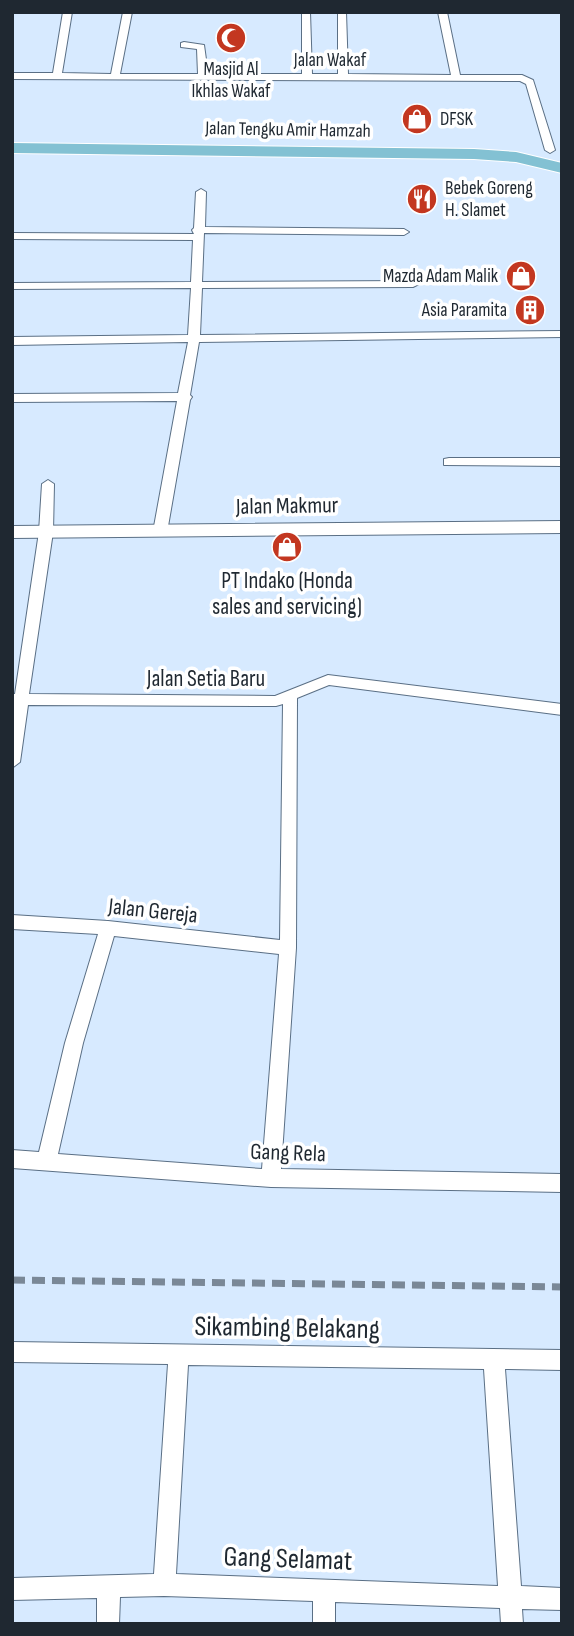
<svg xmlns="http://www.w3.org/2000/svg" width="574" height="1636" font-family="'Sofia Sans Condensed',sans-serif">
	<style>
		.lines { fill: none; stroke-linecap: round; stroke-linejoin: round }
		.minor-casing { stroke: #5a6f85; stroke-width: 2 }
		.tertiary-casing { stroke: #5a6f85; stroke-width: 2 }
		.primary-casing { stroke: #fff; stroke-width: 2 }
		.minor { fill: #fff; fill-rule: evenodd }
		.tertiary { fill: #fff; fill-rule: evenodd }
		.primary { fill: #83c1d3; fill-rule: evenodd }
		.rail { stroke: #7a8897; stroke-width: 7; stroke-dasharray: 13 7; stroke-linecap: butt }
		.labels { text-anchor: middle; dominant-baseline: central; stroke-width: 7; stroke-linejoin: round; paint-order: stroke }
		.far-street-label { font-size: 19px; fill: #1f2831; stroke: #fff }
		.far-poi-label { font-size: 19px; fill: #1f2831; stroke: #fff; text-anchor: start }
		.street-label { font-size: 23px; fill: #1f2831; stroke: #fff }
		.poi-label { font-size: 23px; fill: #1f2831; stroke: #fff }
		.near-street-label { font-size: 28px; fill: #1f2831; stroke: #fff }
	</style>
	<rect width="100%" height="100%" fill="#d7eaff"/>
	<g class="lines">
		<!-- minor casing -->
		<g class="minor-casing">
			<path id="minor" d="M63,12H72L62,73L111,74L123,12H132L120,74H198L197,49L181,47V43L184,42L204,45L208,74H302V12H310L312,74H338V12H346L348,74L451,75L438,12H447L460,75H522L533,80L555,150L550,153L545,150L526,84L520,81L12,79V73H53Z
				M201,189L206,192L205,227L404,229L409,232L404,235L204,233L202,282L413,281L419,284L413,287L202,288L200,335L562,331V337L199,342L190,395L192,397L190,400L167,532L160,536L155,535L153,532L177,401L12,402V394L178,393L188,342L12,345V337L188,335L191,288L12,289V283L191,282L193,240L12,239V233L194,234L192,230L194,228L196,192Z
				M449,458H562V466L444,465V459Z
				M48,480L54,484L53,532L29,694L275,696L328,675L562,704V715L329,685L297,698L296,948L281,1169L562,1174V1192L271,1187L12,1168V1150L39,1152L65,1043L98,934L12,929V915L108,921L280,940L283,704L276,706L28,705L20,762L12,768V694H15L39,532L42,484ZM114,936L279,954L262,1169L58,1154L83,1043Z
				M12,1342L562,1350V1370L505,1369L521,1586L562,1588V1610L522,1609L523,1624H501L500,1608L335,1602V1624H313V1601L164,1596L120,1597L119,1624H97V1598L12,1600V1578L154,1574L168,1364L12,1362ZM188,1365L484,1369L498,1586L176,1574Z"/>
		</g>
		<!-- tertiary casing -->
		<g class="tertiary-casing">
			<path id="tertiary" d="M562,521V533L12,538V526Z"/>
		</g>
		<!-- primary casing -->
		<g class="primary-casing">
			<path id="primary" d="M12,143L474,149L516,152L562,163V173L516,162L474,159L12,153Z"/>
		</g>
		<!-- minor -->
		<use href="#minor" class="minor"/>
		<!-- tertiary -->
		<use href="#tertiary" class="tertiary"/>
		<!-- primary -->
		<use href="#primary" class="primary"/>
		<!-- rail -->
		<path class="rail" d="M12,1280L562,1287"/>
	</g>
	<!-- icons -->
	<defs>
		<g id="mosque-disc" transform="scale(1.575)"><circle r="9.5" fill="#c33720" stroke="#fff"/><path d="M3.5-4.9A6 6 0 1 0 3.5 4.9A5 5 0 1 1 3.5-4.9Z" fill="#fff"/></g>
		<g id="shop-disc" transform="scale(1.575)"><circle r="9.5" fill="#c33720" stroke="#fff"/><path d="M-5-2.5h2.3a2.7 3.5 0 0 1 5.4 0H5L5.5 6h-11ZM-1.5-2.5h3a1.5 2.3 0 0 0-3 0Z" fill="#fff"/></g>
		<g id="restaurant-disc" transform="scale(1.575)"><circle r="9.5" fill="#c33720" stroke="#fff"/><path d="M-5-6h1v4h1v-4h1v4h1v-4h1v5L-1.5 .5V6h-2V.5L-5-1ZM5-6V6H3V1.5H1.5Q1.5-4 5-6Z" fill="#fff"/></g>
		<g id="building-disc" transform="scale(1.575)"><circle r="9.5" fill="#c33720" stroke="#fff"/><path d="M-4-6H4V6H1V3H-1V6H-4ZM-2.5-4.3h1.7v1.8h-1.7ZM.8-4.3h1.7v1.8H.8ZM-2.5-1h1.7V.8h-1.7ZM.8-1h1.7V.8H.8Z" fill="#fff"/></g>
	</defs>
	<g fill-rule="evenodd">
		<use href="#mosque-disc" x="231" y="38"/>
		<use href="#shop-disc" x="417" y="119"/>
		<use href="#restaurant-disc" x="422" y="199"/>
		<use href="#shop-disc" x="521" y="276"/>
		<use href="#building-disc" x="530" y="310"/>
		<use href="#shop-disc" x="287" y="547"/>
	</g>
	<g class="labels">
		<!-- far-street labels -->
		<g class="far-street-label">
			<text x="330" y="60">Jalan Wakaf</text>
			<text transform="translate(288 130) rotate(1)">Jalan Tengku Amir Hamzah</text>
		</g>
		<!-- far-poi labels -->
		<g class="far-poi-label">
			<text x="231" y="69" text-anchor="middle">Masjid Al<tspan x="231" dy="22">Ikhlas Wakaf</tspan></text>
			<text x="440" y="119">DFSK</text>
			<text x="445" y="188">Bebek Goreng<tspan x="445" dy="22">H. Slamet</tspan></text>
			<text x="498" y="276" text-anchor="end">Mazda Adam Malik</text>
			<text x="507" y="310" text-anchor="end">Asia Paramita</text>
		</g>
		<!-- street labels -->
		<g class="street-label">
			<text transform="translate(287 506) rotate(-1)">Jalan Makmur</text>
			<text x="206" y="679">Jalan Setia Baru</text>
			<text transform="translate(153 911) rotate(6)">Jalan Gereja</text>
			<text transform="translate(288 1153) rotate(2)">Gang Rela</text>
		</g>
		<!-- poi labels -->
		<g class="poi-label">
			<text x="287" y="581">PT Indako (Honda<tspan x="287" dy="26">sales and servicing)</tspan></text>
		</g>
		<!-- near-street labels -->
		<g class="near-street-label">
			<text transform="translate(287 1328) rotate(1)">Sikambing Belakang</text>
			<text transform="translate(288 1559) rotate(2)">Gang Selamat</text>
		</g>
	</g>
	<!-- border -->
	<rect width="574" height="1636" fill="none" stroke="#1f2831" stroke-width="28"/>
</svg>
